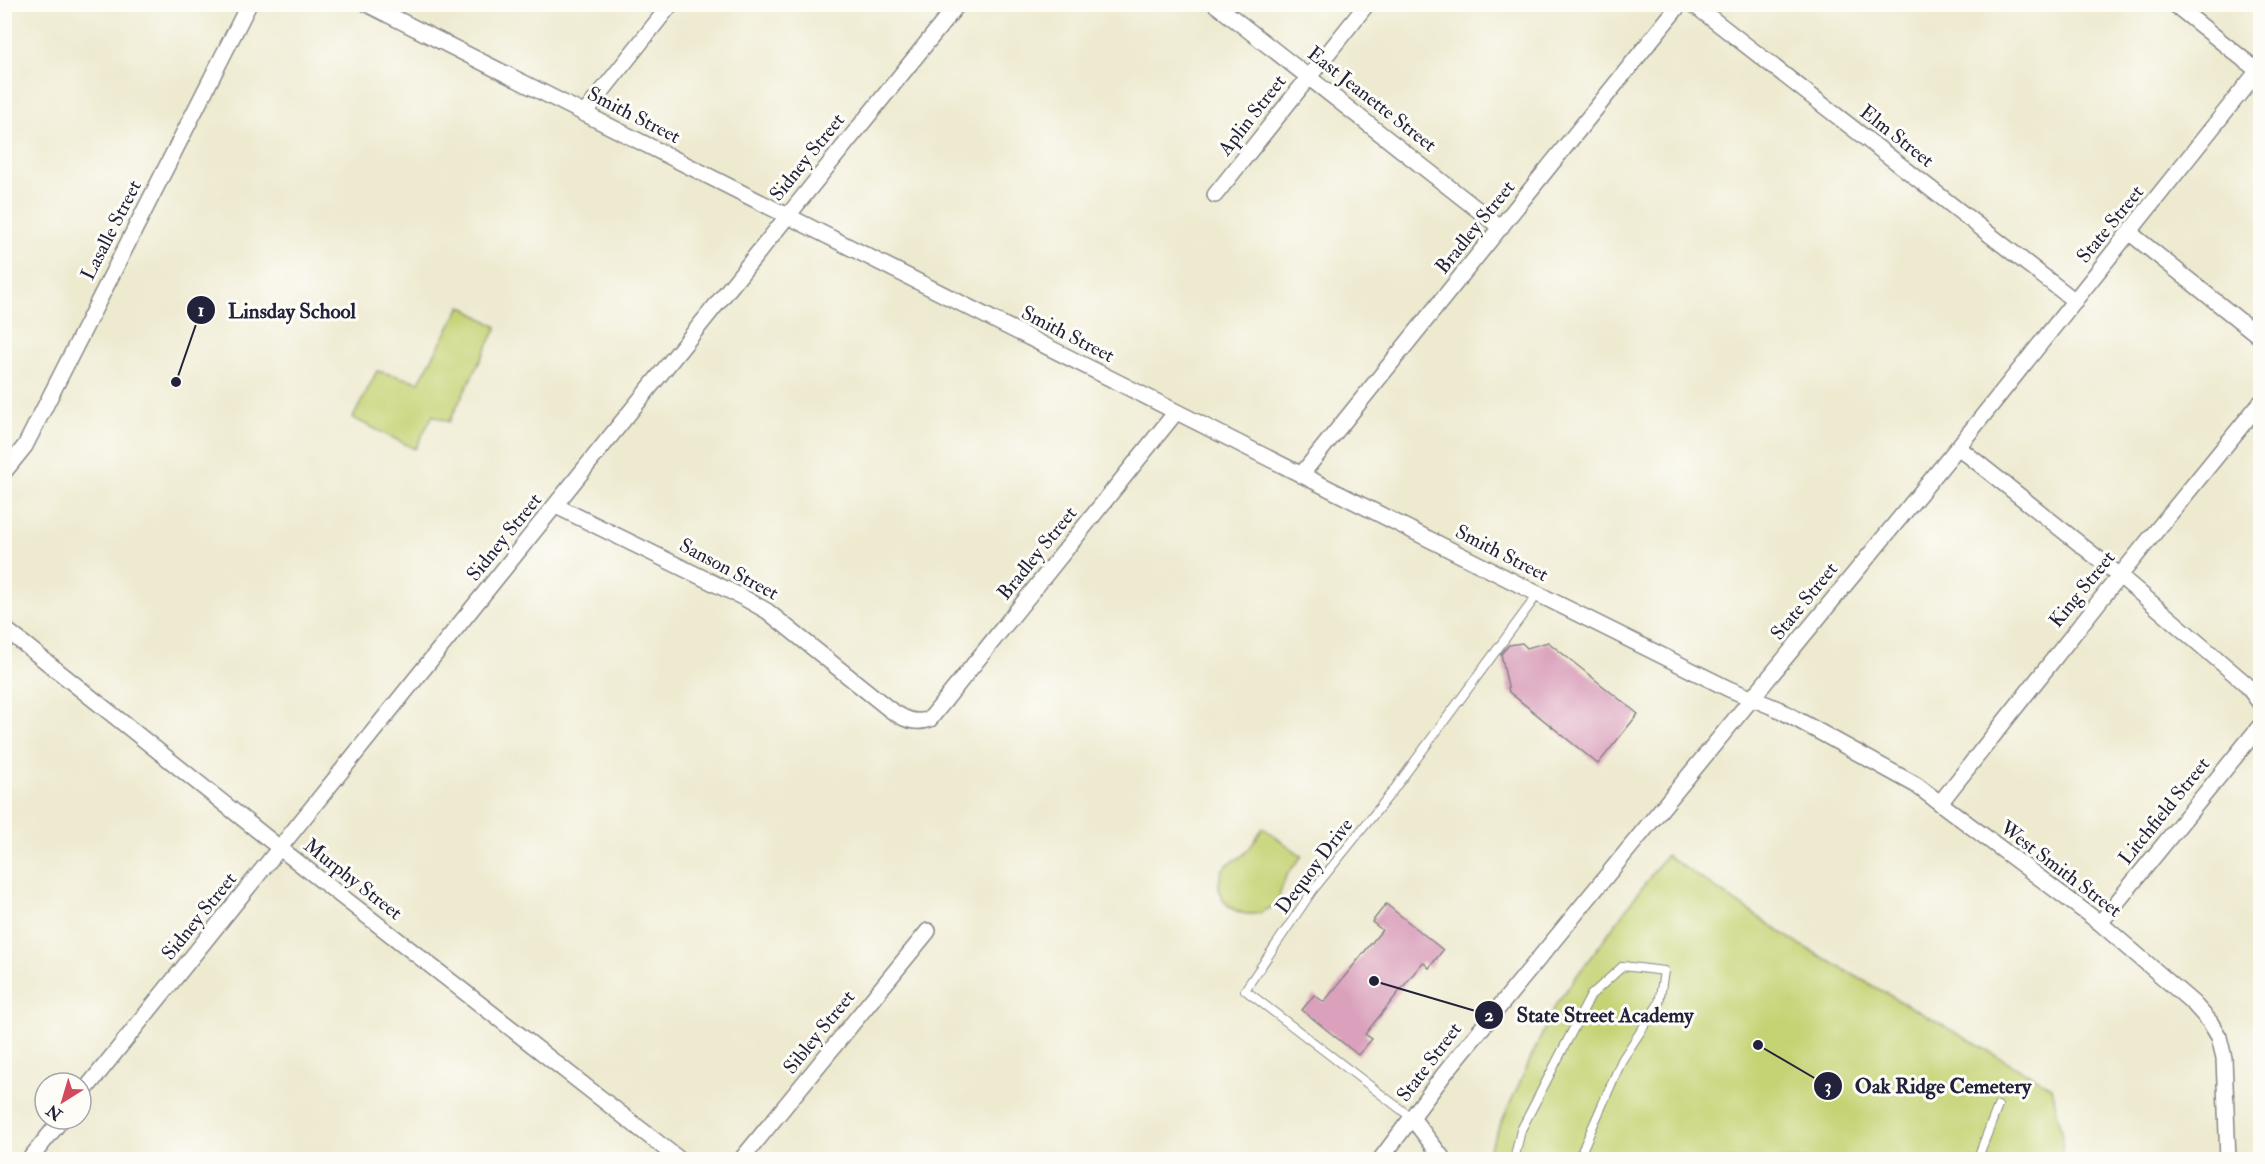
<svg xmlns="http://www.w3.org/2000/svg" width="2265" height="1164" font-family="'IM FELL Double Pica',serif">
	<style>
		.green { fill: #c6d374; stroke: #747a58; stroke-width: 1.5 }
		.building { fill: #daa0bc }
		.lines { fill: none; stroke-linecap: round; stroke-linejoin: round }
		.service-casing { stroke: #888686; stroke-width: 10 }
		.minor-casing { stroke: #888686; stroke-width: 18 }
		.service { stroke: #fff; stroke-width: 8 }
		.minor { stroke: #fff; stroke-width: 15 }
		.labels { text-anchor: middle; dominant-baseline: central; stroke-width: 6; stroke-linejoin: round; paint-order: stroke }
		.street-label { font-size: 20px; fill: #22223b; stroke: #fdfcf7 }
		.leader { fill: none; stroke: #22223b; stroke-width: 2 }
		.callout-dot { fill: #22223b; stroke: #fdfcf7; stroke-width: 2 }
		.mark-label { font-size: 18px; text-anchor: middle; font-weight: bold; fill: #fff }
		.callout-label { font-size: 21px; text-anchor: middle; font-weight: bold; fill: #22223b; stroke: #fdfcf7; stroke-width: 6; stroke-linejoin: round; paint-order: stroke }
	</style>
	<rect width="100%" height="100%" fill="#fdfcf7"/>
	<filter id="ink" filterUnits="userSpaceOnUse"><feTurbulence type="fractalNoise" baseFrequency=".0167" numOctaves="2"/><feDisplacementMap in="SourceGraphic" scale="12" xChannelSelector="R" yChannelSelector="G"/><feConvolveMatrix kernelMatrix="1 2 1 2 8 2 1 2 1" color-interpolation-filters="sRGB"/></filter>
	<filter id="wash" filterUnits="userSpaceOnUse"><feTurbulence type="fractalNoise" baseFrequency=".008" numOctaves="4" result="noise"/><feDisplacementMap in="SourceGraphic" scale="24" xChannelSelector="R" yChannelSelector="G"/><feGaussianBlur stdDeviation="1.35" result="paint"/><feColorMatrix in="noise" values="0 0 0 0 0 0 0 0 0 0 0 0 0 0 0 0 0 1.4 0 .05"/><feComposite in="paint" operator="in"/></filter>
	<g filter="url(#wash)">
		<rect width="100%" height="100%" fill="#eeead0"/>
		<!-- green -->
		<path class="green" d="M461,306L497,327L449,422L433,415L415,449L353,418L377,371L419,382Z
			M1263,828L1302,856L1286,876L1276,905C1269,908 1261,914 1254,914C1230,915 1212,896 1222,871C1227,861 1237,861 1244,854C1251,848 1257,836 1263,828Z
			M1666,855L1797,943L2052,1087L2064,1147L2060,1160H1484L1556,1004Z"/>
		<g id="blocks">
			<!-- building -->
			<path class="building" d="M1548,642L1638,714L1598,764L1509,692L1501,654L1509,645L1522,643L1527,648Z
				M1386,904L1443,950L1429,968L1423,962L1365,1034L1372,1039L1358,1055L1302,1010L1314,995L1324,1002L1382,930L1372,922Z"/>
		</g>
	</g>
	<g filter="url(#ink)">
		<use href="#blocks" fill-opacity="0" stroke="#888686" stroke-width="1.5"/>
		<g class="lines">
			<!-- service casing -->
			<g class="service-casing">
				<path id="service" d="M1412,1118L1245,990L1313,890L1392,792L1538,594
					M1516,1160L1515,1156L1521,1130L1591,995L1623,966L1664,971L1659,1003L1622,1060L1578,1160
					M1977,1160L1998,1106"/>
			</g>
			<!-- minor casing -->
			<g class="minor-casing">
				<path id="minor" d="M367,4L1538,594L1729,689L1778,709L1916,785L2100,923L2193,1003L2210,1022L2219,1037L2224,1058L2228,1160
					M1215,4L1501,228
					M1693,4L2075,301
					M2174,4L2258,71
					M584,114L671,4
					M1215,195L1367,4
					M2130,233L2260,337
					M1958,447L2120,576L2245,683L2260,703
					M4,472L25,446L249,4
					M1301,475L1680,4
					M556,506L744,598L767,611L889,709C902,718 914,725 930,719L1176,412
					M4,628L281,849L680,1160
					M1940,803L2109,589L2260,403
					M2100,923L2260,726
					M81,1095C375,733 663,366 958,4
					M1412,1118L1444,1160
					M29,1160L62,1119
					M741,1160L928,931
					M1380,1160L1445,1073L1958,447L2260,68"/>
			</g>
			<!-- service -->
			<use href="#service" class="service"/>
			<!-- minor -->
			<use href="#minor" class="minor"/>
		</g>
	</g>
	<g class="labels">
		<!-- street labels -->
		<g class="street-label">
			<text transform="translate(1372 99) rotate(38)">East Jeanette Street</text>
			<text transform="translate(634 115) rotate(27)">Smith Street</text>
			<text transform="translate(1252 115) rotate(-52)">Aplin Street</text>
			<text transform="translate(1897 136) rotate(38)">Elm Street</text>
			<text transform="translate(807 157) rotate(-51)">Sidney Street</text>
			<text transform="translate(2110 224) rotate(-51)">State Street</text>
			<text transform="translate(1475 227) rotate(-51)">Bradley Street</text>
			<text transform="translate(111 230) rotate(-63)">Lasalle Street</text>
			<text transform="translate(1068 334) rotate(27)">Smith Street</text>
			<text transform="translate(504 537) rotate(-51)">Sidney Street</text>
			<text transform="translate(1037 553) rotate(-51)">Bradley Street</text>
			<text transform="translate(1502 553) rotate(27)">Smith Street</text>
			<text transform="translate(729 569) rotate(28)">Sanson Street</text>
			<text transform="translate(2082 589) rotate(-51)">King Street</text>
			<text transform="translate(1804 601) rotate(-51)">State Street</text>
			<text transform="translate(2164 811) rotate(-51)">Litchfield Street</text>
			<text transform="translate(1314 866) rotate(-53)">Dequoy Drive</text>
			<text transform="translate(2061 869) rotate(37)">West Smith Street</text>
			<text transform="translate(353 879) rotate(38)">Murphy Street</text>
			<text transform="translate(199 916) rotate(-51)">Sidney Street</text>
			<text transform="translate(819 1032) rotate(-51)">Sibley Street</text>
			<text transform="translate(1429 1062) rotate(-53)">State Street</text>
		</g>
	</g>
	<!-- callouts -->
	<path class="leader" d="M176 382L201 310M1374 981L1489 1015M1758 1045L1828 1086"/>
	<g class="callout-dot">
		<circle cx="176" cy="382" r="6"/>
		<circle cx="1374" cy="981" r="6"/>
		<circle cx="1758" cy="1045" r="6"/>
		<circle cx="201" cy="310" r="15"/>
		<circle cx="1489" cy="1015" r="15"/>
		<circle cx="1828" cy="1086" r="15"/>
	</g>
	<g class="mark-label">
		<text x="201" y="316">1</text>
		<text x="1489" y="1021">2</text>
		<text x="1828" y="1092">3</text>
	</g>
	<g class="callout-label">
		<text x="292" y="318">Linsday School</text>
		<text x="1605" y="1022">State Street Academy</text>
		<text x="1943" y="1093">Oak Ridge Cemetery</text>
	</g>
	<!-- margin -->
	<rect width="2265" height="1164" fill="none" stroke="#fdfcf7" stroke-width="24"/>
	<!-- north arrow -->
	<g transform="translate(63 1101) rotate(217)"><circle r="28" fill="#fdfcf7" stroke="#a5a5ac" stroke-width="1.5"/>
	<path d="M0-4.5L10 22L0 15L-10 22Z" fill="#d1495b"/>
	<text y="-9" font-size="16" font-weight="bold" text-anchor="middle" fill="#22223b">N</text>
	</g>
</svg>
